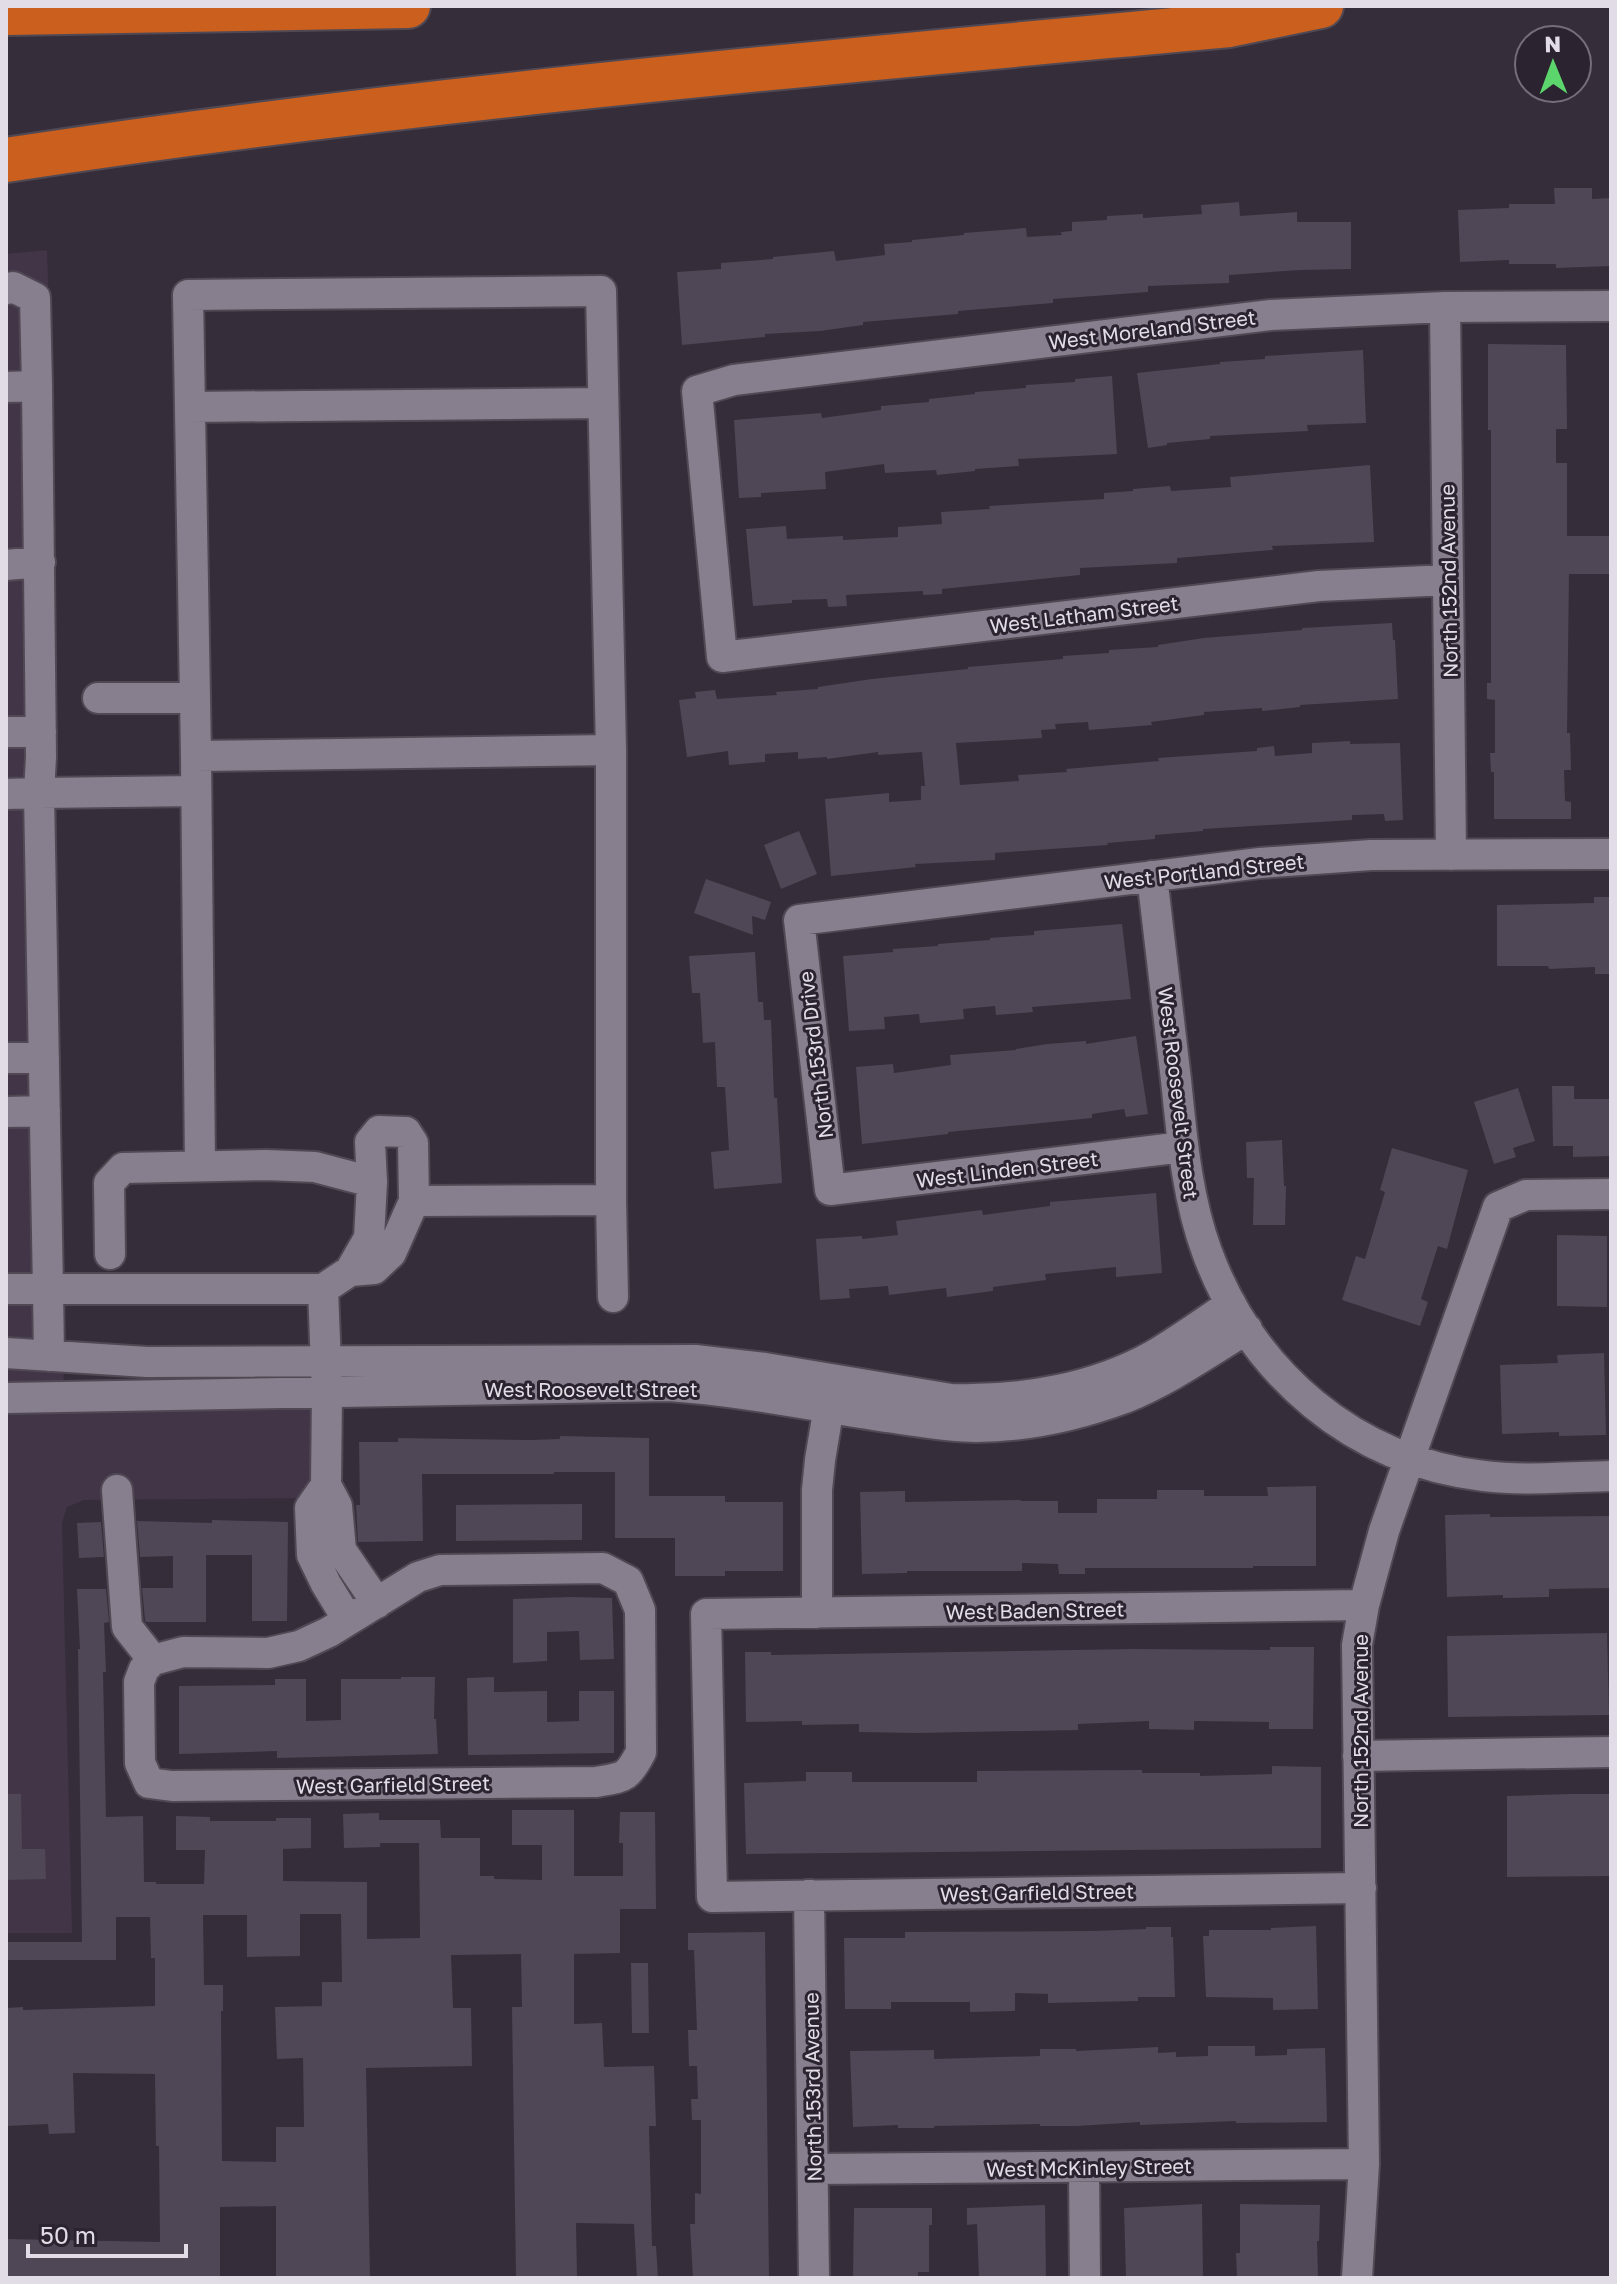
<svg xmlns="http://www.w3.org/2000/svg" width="1617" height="2284" font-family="'Golos Text',sans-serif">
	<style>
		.built { fill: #413547 }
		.building { fill: #4f4755; fill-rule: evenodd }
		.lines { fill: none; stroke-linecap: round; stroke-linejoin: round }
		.minor-casing { stroke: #504954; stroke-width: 34 }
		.highway-casing { stroke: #504954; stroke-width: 48 }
		.minor { stroke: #887f8e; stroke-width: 30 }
		.highway { stroke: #ca5f1e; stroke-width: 44 }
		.labels { text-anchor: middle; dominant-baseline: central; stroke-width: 6; stroke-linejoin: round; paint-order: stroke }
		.street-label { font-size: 20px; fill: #e1dce5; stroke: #2b2430 }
	</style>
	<rect width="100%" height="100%" fill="#352d3a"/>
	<!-- built -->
	<path class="built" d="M47,250L52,406L64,1410L323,1402L325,1498L84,1500L67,1507L62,1523L72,1933H6V254Z"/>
	<!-- building -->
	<path class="building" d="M1554,188H1592V199L1611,198V266L1556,268V264H1509V260L1460,262L1458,210L1509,208V204H1555Z
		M1239,202L1240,216L1297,212V222H1351V269L1300,270L1229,275V283L1148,286V292L1053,299V303L958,311V314L863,322V325L820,331L765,334V337L682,345L677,272L721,269V263L773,259V257L834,251L836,261L869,257L885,255L884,244L912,242V240L964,235V233L1026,228L1027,237L1062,235L1061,232L1072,231V222L1107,220V216L1143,214V218L1202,214L1201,205Z
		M1488,344L1566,345L1567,429H1556V463H1567V536H1611V574H1569L1567,733H1570L1571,770H1564L1565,801L1571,802V819H1494V772H1491L1490,753H1495V700L1487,699V683H1491V430H1488Z
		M1363,350L1366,423L1307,425L1308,431L1210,436V439L1167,443V445L1148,448L1137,373L1220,364V362L1265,359V356Z
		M1112,376L1117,454L1018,459L1019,466L975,469V471L937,475L936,470L885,473L884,464L825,472L826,489L761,493V497L739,498L734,420L821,413L822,418L881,410V406L929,402V399L975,394V392L1026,388V385L1075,382V379Z
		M1370,465L1374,542L1272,546L1273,550L1177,558V563L1080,568V575L942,589V594L923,595V591L846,595L847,606L828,607L827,599L792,600V603L753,606L746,529L786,526L787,539L843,536V540L898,537V527L942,524L941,512L990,509L989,506L1104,499V493L1133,491V489L1170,486L1171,491L1231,487L1230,477Z
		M1392,623L1393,640H1395L1398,699L1300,705V707L1262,711V708L1204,712V715L1151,722L1152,725L1089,730L1088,722L1055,724L1056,729L1041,730L1042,738L956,743L960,785L1019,781L1018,775L1067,772L1066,769L1159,761L1158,758L1257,751V748L1274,746L1275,756L1312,753V743L1350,741V744L1400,743L1403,820L1385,821L1384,814L1352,815V820L1203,829V831L1155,835V839L1107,843L1108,845L995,853V860L915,864L916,867L831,876L825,799L889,793V802L921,800V786H925L922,752L878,755V752L827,759V757L798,759V752L765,754V762L729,765L728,751L687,757L679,700L696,698L695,692L715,690L717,699L777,695L776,692L818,689V687L872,679L968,669V667L1063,659V656L1109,653V650L1158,647V645L1204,638L1302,630V628Z
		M799,831L817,874L781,889L764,845Z
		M706,879L771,902L765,920L752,916L753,935L694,913Z
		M1594,897H1611V974H1595V967L1549,969L1548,966H1497V905L1594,903Z
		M1122,924L1131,999L1032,1007L1033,1012L996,1015L995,1006L963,1009L964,1019L920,1023L919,1014L884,1017L885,1029L849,1031L843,956L893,952V949L938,946V944L990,940V938L1034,935V931Z
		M755,952L758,1002H763L764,1020H771L774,1098H777L782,1183L714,1189L711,1152L729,1150L725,1087H717L715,1042L703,1043L700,993H692L689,956Z
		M1136,1036L1148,1114L1126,1117L1124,1109L1092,1114V1118L948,1132V1134L862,1144L856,1067L893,1064L894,1073L951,1065L950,1055L1016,1050V1049L1047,1044L1086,1041V1044Z
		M1552,1086H1574V1099H1611V1156L1573,1157V1146H1553Z
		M1518,1088L1535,1141L1513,1148L1516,1157L1494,1164L1474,1102Z
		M1282,1140L1284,1186H1286L1285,1225H1253L1254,1178H1247L1246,1142Z
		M1392,1148L1468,1170L1447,1249L1438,1246L1421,1299L1428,1302L1420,1326L1342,1300L1356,1256L1365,1259L1385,1192L1380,1190Z
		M1156,1193L1162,1273L1116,1277V1267L1045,1274L1046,1280L993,1287V1291L947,1297L946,1288L889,1295L888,1286L849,1289L850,1298L820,1300L816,1239L862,1236V1239L898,1235L896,1221L982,1210L983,1215L1050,1206V1202Z
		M1557,1235L1607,1236V1307L1557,1306Z
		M1604,1353L1606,1435L1559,1436V1432L1502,1434L1500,1365L1558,1363L1557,1355Z
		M560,1436L649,1438V1496H725V1502H783V1571H725V1576H675V1538H615V1472H554V1474H422L423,1541L358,1542L356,1505H360L359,1442H398V1438L531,1440L560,1439Z
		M1316,1486V1566H1253V1568H1085V1574H1059L1058,1564L1022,1563V1571H907V1573L862,1574L860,1492L905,1491V1502L1021,1500V1501H1058V1513H1097V1499H1157V1490H1204V1496H1268L1267,1487Z
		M582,1504V1540L456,1541V1505Z
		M1490,1514V1517L1611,1516V1588L1549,1589V1597L1503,1598V1595L1447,1597L1445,1515Z
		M212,1520L288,1522L287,1621H252V1555H206V1622H146L145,1620L142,1588H173V1556L140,1557L137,1521L212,1523Z
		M101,1522L104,1557L79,1558L77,1523Z
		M77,1589H106L109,1622L104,1623L106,1672H103L106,1817L143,1816L144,1882H156V1884H204L205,1850H176V1816L210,1817V1821H276V1818H311V1848L283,1849V1881L367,1882V1939L420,1938L419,1843H380V1847L344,1848L343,1814L379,1813V1820H440L441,1838H480V1876H494V1879L542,1880V1845H512V1810H574V1876H623V1843H619L620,1812H655L656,1909H620V1953L574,1954V2024L602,2023L604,2067L654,2066L656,2126H649L652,2246H656L658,2278H637L634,2224L576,2223L577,2276H571V2278L516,2277L512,2007H522L521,1954L451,1955L453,2008H471L472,2066L366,2068L370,2278H276V2206L220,2207V2278H6V2239L160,2242L159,2146H156L155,2074L73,2073L75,2133L49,2134L48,2124L6,2126V2008L23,2007V2010L155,2006V1958H151L150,1917H116V1960H6V1942H82L78,1649H80ZM300,1914H341L342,1982H322V2006L275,2007L277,2059L303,2058L304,2127H276V2162L222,2161L221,2011H223V1985H204L203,1915H247V1957L300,1956Z
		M571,1597L612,1598L614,1659L580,1660L579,1631L547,1632V1661L513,1663V1599Z
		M1607,1633L1609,1715L1448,1717L1447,1636Z
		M1270,1647H1314L1313,1729H1269V1722L1194,1721V1730L1149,1729V1721L1078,1724V1730L917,1733L859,1732V1724L802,1725V1721L746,1722L745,1652H771V1655L1134,1649L1270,1650Z
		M401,1677H435L434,1719H436L438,1754L277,1758V1751L179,1754V1686L275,1685V1679H306V1721L341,1720V1679H401Z
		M494,1677V1692L547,1691V1722L579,1721V1691H614V1753L468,1755L467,1678Z
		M1272,1766L1321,1767V1848L746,1854L744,1783L806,1781V1772H852V1782H977V1771L1142,1770V1773H1200V1776L1272,1774Z
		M6,1794H21L22,1849H45L46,1879L6,1880Z
		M1569,1794H1611V1876L1507,1877V1796Z
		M1316,1926L1318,2009L1273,2010V1998L1206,1997L1203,1936H1209V1930H1271V1928Z
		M1146,1927H1171V1937H1173L1175,1997H1138V2001L1048,2003V1994L1015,1993V2011L970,2012V2002H891V2009H845L844,1938H905V1932L1093,1931L1146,1929Z
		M765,1932L769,2278H693L690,2224H695V2193L701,2194V2120H692L691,2099H698L697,2066H689L688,2030H697L694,1950H688V1933Z
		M631,1963H648L649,2033H632Z
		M1208,2046H1255V2056L1287,2055V2049L1325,2048L1327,2122L1236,2123V2121L1140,2125V2122L1077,2126H1040V2124L934,2126V2128H898V2125L853,2127L850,2051L934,2050V2059L1040,2056V2049H1076V2051L1158,2047V2053L1176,2052V2057L1208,2056Z
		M1202,2204L1203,2278H1126L1124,2208Z
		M1240,2204L1320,2205L1319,2241H1317L1318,2277L1237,2278L1236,2253H1240Z
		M1045,2205L1046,2278H979L977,2224L967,2225V2208Z
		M854,2208H932V2225H929V2272H918V2278H853Z"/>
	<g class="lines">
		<!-- minor casing -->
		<g class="minor-casing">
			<path id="minor" d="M6,289L13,287L35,298L37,386
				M1445,307L1451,855
				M6,387L37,386L41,757L39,793L196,791
				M190,407L603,403
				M6,565L40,562
				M1448,580L1319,586L722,657L697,391L734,380L1271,315L1445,307L1611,306
				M98,698H195
				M6,732H41
				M196,756L188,295L601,291L611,750
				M6,794L39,793L48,1289H6
				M1152,876C1160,944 1168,1012 1176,1080C1182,1138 1187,1198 1207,1252C1252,1374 1354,1461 1484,1476C1525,1481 1569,1477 1611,1476
				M6,1058H44
				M6,1112L45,1111
				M1183,1147L830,1190L799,920L1260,863L1371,855L1611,854
				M200,1166L196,756L611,750V1200L414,1201
				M611,1200L613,1297
				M110,1254L109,1183L123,1168L266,1165L315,1167L372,1182
				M323,1289L327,1392L326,1485L337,1506L341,1550L377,1603
				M6,1353L147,1362L695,1360L765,1368L951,1399C1020,1401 1093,1389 1154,1355C1181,1339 1206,1321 1231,1304
				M49,1356L48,1289H323L350,1271L369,1238L372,1182L370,1142L379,1131L406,1132L413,1143L414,1201L391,1253L374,1269L350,1271
				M6,1398L669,1386C742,1391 814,1406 886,1417C916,1421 946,1427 976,1427C1026,1427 1079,1415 1125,1398C1168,1381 1207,1353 1247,1329
				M326,1485L310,1508L312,1555L326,1584L348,1620
				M117,1490L127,1627L153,1660
				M603,1568L628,1581L640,1610L641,1752C627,1779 624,1777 596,1782L172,1786L149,1783L140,1763L139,1682L144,1669L153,1660L183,1652L268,1653L299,1646L329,1632L418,1577L440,1570Z
				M817,1613V1490L820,1460L832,1388
				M1358,1756L1611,1752
				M1361,1888L712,1897L706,1614L1364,1605
				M809,1895L814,2278
				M1084,2167L1085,2278
				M813,2169L1364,2164
				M1357,2278L1364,2164L1357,1645L1364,1605L1384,1531L1498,1207L1526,1195L1611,1194"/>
		</g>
		<!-- highway casing -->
		<g class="highway-casing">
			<path id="highway" d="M6,13L408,6
				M6,160C412,98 820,63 1229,25L1321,6"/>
		</g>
		<!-- minor -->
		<use href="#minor" class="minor"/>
		<!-- highway -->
		<use href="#highway" class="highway"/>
	</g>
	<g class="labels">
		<!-- street labels -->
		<g class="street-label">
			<text transform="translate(1152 329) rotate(-7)">West Moreland Street</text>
			<text transform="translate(1448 581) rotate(-91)">North 152nd Avenue</text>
			<text transform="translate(1084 614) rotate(-7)">West Latham Street</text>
			<text transform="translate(1204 871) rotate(-6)">West Portland Street</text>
			<text transform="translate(815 1055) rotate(-97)">North 153rd Drive</text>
			<text transform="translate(1179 1093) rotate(83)">West Roosevelt Street</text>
			<text transform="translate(1007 1169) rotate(-7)">West Linden Street</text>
			<text x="591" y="1389">West Roosevelt Street</text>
			<text transform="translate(1035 1610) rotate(-1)">West Baden Street</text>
			<text transform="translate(1360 1731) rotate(-90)">North 152nd Avenue</text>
			<text transform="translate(393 1784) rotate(-1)">West Garfield Street</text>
			<text transform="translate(1037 1892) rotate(-1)">West Garfield Street</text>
			<text transform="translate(812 2087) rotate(-91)">North 153rd Avenue</text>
			<text transform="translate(1089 2167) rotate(-1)">West McKinley Street</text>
		</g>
	</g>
	<!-- border -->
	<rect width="1617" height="2284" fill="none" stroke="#e1dce5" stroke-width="16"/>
	<!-- north arrow -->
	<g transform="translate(1553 64) rotate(359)"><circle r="38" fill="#2b2430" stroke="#746e78" stroke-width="2"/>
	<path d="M0-6L14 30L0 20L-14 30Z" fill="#5dd56d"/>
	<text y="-12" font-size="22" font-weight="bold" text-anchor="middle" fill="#e1dce5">N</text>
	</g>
	<!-- scale -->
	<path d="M28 2244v12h158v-12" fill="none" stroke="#e1dce5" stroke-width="4"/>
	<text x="40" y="2244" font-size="24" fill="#e1dce5" stroke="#2b2430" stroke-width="6" paint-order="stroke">50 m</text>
</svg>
